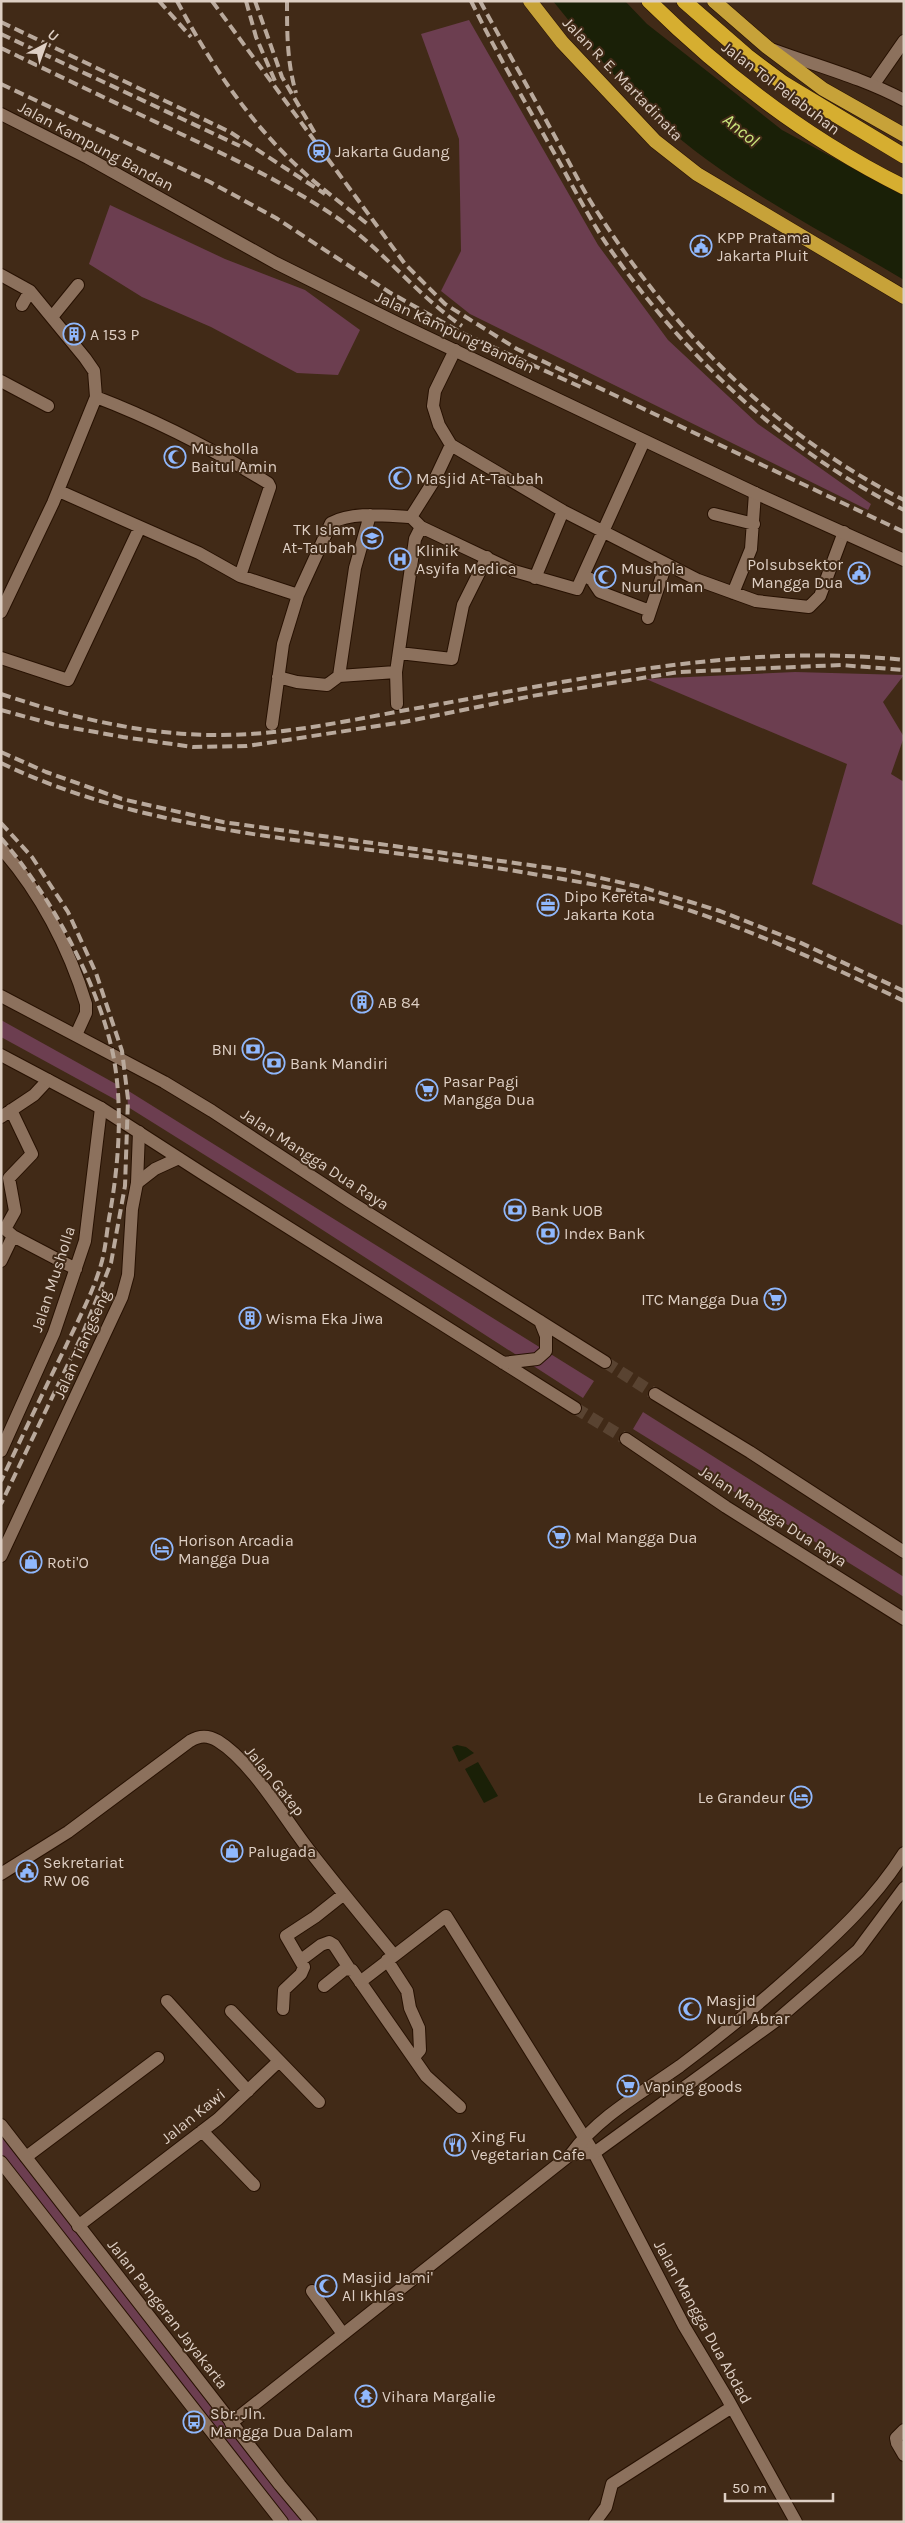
<svg xmlns="http://www.w3.org/2000/svg" width="905" height="2523" font-family="Karla,sans-serif">
	<style>
		.green { fill: #6c3e50 }
		.water { fill: #1a2007 }
		.lines { fill: none; stroke-linecap: round; stroke-linejoin: round }
		.secondary-tunnel { stroke: #594331; stroke-width: 12; stroke-dasharray: 12 6; stroke-linecap: butt }
		.minor-casing { stroke: #271102; stroke-width: 14 }
		.tertiary-casing { stroke: #271102; stroke-width: 14 }
		.secondary-casing { stroke: #271102; stroke-width: 14 }
		.trunk-casing { stroke: #271102; stroke-width: 15 }
		.motorway-casing { stroke: #271102; stroke-width: 16 }
		.minor { stroke: #8c715d; stroke-width: 12 }
		.tertiary { stroke: #8c715d; stroke-width: 12 }
		.secondary { stroke: #8c715d; stroke-width: 12 }
		.trunk { stroke: #c7a239; stroke-width: 14 }
		.motorway { stroke: #d6ae30; stroke-width: 15 }
		.rail { stroke: #b9a99c; stroke-width: 4; stroke-dasharray: 10 5; stroke-linecap: butt }
		.labels { text-anchor: middle; dominant-baseline: central; stroke-width: 4; stroke-linejoin: round; paint-order: stroke }
		.street-label { font-size: 16px; fill: #decfc4; stroke: #412a17 }
		.poi-label { font-size: 16px; fill: #decfc4; stroke: #412a17; text-anchor: start }
		.water-label { font-size: 18px; font-style: italic; fill: #cce87d; stroke: #412a17 }
	</style>
	<rect width="100%" height="100%" fill="#412a17"/>
	<!-- green -->
	<path class="green" d="M469,20L598,245L668,340L758,424L871,504L868,510L470,314L441,291L461,251L459,139L421,34Z
		M110,205L225,259L305,290L360,330L338,375L297,373L211,327L142,297L89,264Z
		M795,672L904,675L883,702L904,737L891,774L904,782V926L812,884L847,764L646,679Z
		M1,1020L116,1084L118,1101L1,1037Z
		M127,1090L594,1381L583,1398L256,1187L128,1107Z
		M643,1412L904,1577V1597L633,1429Z
		M1,2125L312,2522H283L1,2162Z"/>
	<!-- water -->
	<path class="water" d="M553,1H625L647,24L782,130L904,196V280C821,230 727,184 656,118C618,83 586,42 553,1Z
		M457,1745L466,1747L474,1753L459,1762L452,1747Z
		M478,1762L498,1796L484,1803L465,1769Z"/>
	<g class="lines">
		<!-- secondary-tunnel -->
		<path class="secondary-tunnel" d="M605,1362L655,1394
			M575,1408L626,1439"/>
		<!-- minor casing -->
		<g class="minor-casing">
			<path id="minor" d="M874,84L904,41
				M1,275L30,291L85,358L94,371L96,397L53,503L1,612
				M22,305L30,291
				M52,317L78,285
				M455,350L435,391L433,406L439,425L451,445L563,511L698,580L756,601L809,607L820,596L844,532
				M1,381L48,406
				M96,397C156,420 214,450 268,483L270,487L240,576
				M714,514L754,524
				M411,517L435,479L451,445
				M140,527L199,553L240,576L298,595
				M421,527L514,571L577,589L644,441
				M584,575L592,580L600,592L650,611
				M535,578L563,511
				M733,593L751,549L755,493
				M648,618L666,564
				M399,653L452,659L463,605L487,557
				M1,658L68,680L140,527L59,491
				M339,676L355,568L370,515
				M278,677L297,682L327,685L339,676L396,672
				M272,724L283,644L298,595L331,523C354,511 386,516 411,517L421,527L415,539L396,672L397,704
				M1,848C40,892 69,948 86,1004V1013L76,1035
				M1,1117L34,1095L48,1080
				M13,1236L76,1269
				M1,1261L13,1236L5,1229L15,1211L9,1178L32,1154L11,1110
				M1,1451L54,1333L85,1241L101,1108
				M1,1874L68,1832L190,1741C200,1735 208,1735 218,1741C252,1762 284,1818 309,1850C336,1885 365,1920 393,1954
				M301,1960L321,1945L329,1942L334,1945L349,1968
				M387,1960L407,1991L410,2008L419,2028L420,2050L414,2057
				M360,1982L446,1916L594,2153L684,2326L727,2398L796,2522
				M324,1986L345,1969L352,1970L426,2076L460,2107
				M167,2001L248,2091
				M283,2009L284,1990L301,1974L304,1967L286,1936L315,1917L344,1894
				M231,2011L319,2102
				M202,2131L254,2185
				M26,2157L158,2058
				M78,2226L218,2119L279,2061
				M312,2291L343,2334
				M904,2430L896,2438L897,2443L904,2455
				M595,2522L606,2507L612,2484L732,2407"/>
		</g>
		<!-- tertiary casing -->
		<g class="tertiary-casing">
			<path id="tertiary" d="M774,50C817,66 863,78 904,100
				M1,114L88,158L276,263L399,324L755,493L904,560
				M1,1556L122,1297L128,1275L132,1209L137,1183L139,1132
				M571,2154L594,2153L777,2020L858,1950L904,1888
				M231,2423L571,2154C599,2116 642,2093 680,2066C720,2036 759,2004 797,1970C837,1934 875,1899 904,1853"/>
		</g>
		<!-- secondary casing -->
		<g class="secondary-casing">
			<path id="secondary" d="M1,996L164,1082L212,1111L349,1201L605,1362
				M1,1055L101,1108L205,1175L575,1408
				M137,1183L155,1169L179,1158
				M503,1363L537,1359L546,1351V1336L540,1321
				M655,1394L750,1452L904,1552
				M626,1439L726,1507L904,1619
				M1,2125L280,2485L311,2522
				M1,2162L282,2522"/>
		</g>
		<!-- trunk casing -->
		<g class="trunk-casing">
			<path id="trunk" d="M530,1L562,42L655,141L697,174L904,297
				M714,1L767,47L823,89L904,135"/>
		</g>
		<!-- motorway casing -->
		<g class="motorway-casing">
			<path id="motorway" d="M649,1C724,75 809,140 904,187
				M684,1L747,56L783,83L904,156"/>
		</g>
		<!-- minor -->
		<use href="#minor" class="minor"/>
		<!-- tertiary -->
		<use href="#tertiary" class="tertiary"/>
		<!-- secondary -->
		<use href="#secondary" class="secondary"/>
		<!-- trunk -->
		<use href="#trunk" class="trunk"/>
		<!-- motorway -->
		<use href="#motorway" class="motorway"/>
		<!-- rail -->
		<path class="rail" d="M159,1L191,37
			M177,1C209,61 246,118 296,165C319,187 345,206 370,226
			M212,1L405,264L445,304L517,349L904,532
			M246,1L256,37L275,81
			M255,1L282,77L316,135
			M287,1C287,33 287,62 296,93
			M471,1C495,50 522,97 549,144C569,178 587,216 610,249C686,358 784,450 904,510
			M480,1C506,49 533,96 559,144C572,167 583,191 598,213C675,333 776,435 904,500
			M1,22L230,132L325,194
			M1,34L240,146
			M1,48C61,77 120,105 179,133C232,158 285,183 333,215C380,246 414,293 462,326
			M1,84L210,182L276,218L389,292L462,333L585,389
			M1,694C70,717 139,734 212,735C280,736 346,721 412,709C574,681 738,642 904,660
			M1,710L56,725L123,737L193,747L247,746L404,722L532,696L679,672L841,665L904,670
			M1,752L46,772L122,799L223,822L565,870L641,887L720,911L799,942L904,991
			M1,763C118,819 245,834 371,850C444,859 518,871 591,884C701,906 803,953 904,1001
			M1,823L32,857L68,912L96,973L122,1051L128,1099L125,1186L111,1263L83,1333L1,1504
			M1,838C50,895 97,980 113,1054C123,1105 119,1162 110,1213C107,1228 106,1246 102,1261C94,1291 78,1320 65,1348C43,1392 22,1437 1,1481"/>
	</g>
	<!-- icons -->
	<defs>
		<g id="station-ring" transform="scale(1.125)"><circle r="9.5" fill="#412a17" stroke="#90b8fd" stroke-width="1.5"/><path d="M-3-6H3Q5-6 5-4V2Q5 4 3 4L4.5 6H3L1.5 4h-3L-3 6H-4.5L-3 4Q-5 4-5 2V-4Q-5-6-3-6ZM-3.5-4v3h7v-3ZM-3.5 1v1.5H-2V1ZM2 1v1.5H3.5V1Z" fill="#90b8fd"/></g>
		<g id="civic-ring" transform="scale(1.125)"><circle r="9.5" fill="#412a17" stroke="#90b8fd" stroke-width="1.5"/><path d="M-.6-6.5H3V-4.5H.6V-3L4-1V1h2V6H-6V1h2V-1L-.6-3ZM-1.2 2.5V6h2.4V2.5Z" fill="#90b8fd"/></g>
		<g id="building-ring" transform="scale(1.125)"><circle r="9.5" fill="#412a17" stroke="#90b8fd" stroke-width="1.5"/><path d="M-4-6H4V6H1V3H-1V6H-4ZM-2.5-4.3h1.7v1.8h-1.7ZM.8-4.3h1.7v1.8H.8ZM-2.5-1h1.7V.8h-1.7ZM.8-1h1.7V.8H.8Z" fill="#90b8fd"/></g>
		<g id="mosque-ring" transform="scale(1.125)"><circle r="9.5" fill="#412a17" stroke="#90b8fd" stroke-width="1.5"/><path d="M3.5-4.9A6 6 0 1 0 3.5 4.9A5 5 0 1 1 3.5-4.9Z" fill="#90b8fd"/></g>
		<g id="school-ring" transform="scale(1.125)"><circle r="9.5" fill="#412a17" stroke="#90b8fd" stroke-width="1.5"/><path d="M0-5L7-2L0 1L-7-2ZM-4 1L0 2.5L4 1V4Q0 6-4 4Z" fill="#90b8fd"/></g>
		<g id="hospital-ring" transform="scale(1.125)"><circle r="9.5" fill="#412a17" stroke="#90b8fd" stroke-width="1.5"/><path d="M-5-5h3v3.5h4V-5h3V5h-3V1.5h-4V5h-3Z" fill="#90b8fd"/></g>
		<g id="office-ring" transform="scale(1.125)"><circle r="9.5" fill="#412a17" stroke="#90b8fd" stroke-width="1.5"/><path d="M-6-3h4V-5.5h4V-3h4V5H-6ZM-1-4.5V-3h2v-1.5ZM-6 0V1H6V0Z" fill="#90b8fd"/></g>
		<g id="bank-ring" transform="scale(1.125)"><circle r="9.5" fill="#412a17" stroke="#90b8fd" stroke-width="1.5"/><path d="M-6-4H6V4H-6ZM0-2.3a2.3 2.3 0 1 0 0 4.6a2.3 2.3 0 1 0 0-4.6Z" fill="#90b8fd"/></g>
		<g id="supermarket-ring" transform="scale(1.125)"><circle r="9.5" fill="#412a17" stroke="#90b8fd" stroke-width="1.5"/><path d="M-6-5.5h2.5l.6 2H6L4.5 2H-2.5L-4.4-4H-6ZM-1.5 3.2a1.3 1.3 0 1 0 .1 0ZM3 3.2a1.3 1.3 0 1 0 .1 0Z" fill="#90b8fd"/></g>
		<g id="hotel-ring" transform="scale(1.125)"><circle r="9.5" fill="#412a17" stroke="#90b8fd" stroke-width="1.5"/><path d="M-6-4.5h1.5V1H6V5H4.5V3h-9V5H-6ZM-4 0a1.8 1.8 0 1 1 3.6 0ZM.5 0V-2.5h3Q6-2.5 6 0Z" fill="#90b8fd"/></g>
		<g id="shop-ring" transform="scale(1.125)"><circle r="9.5" fill="#412a17" stroke="#90b8fd" stroke-width="1.5"/><path d="M-5-2.5h2.3a2.7 3.5 0 0 1 5.4 0H5L5.5 6h-11ZM-1.5-2.5h3a1.5 2.3 0 0 0-3 0Z" fill="#90b8fd"/></g>
		<g id="restaurant-ring" transform="scale(1.125)"><circle r="9.5" fill="#412a17" stroke="#90b8fd" stroke-width="1.5"/><path d="M-5-6h1v4h1v-4h1v4h1v-4h1v5L-1.5 .5V6h-2V.5L-5-1ZM5-6V6H3V1.5H1.5Q1.5-4 5-6Z" fill="#90b8fd"/></g>
		<g id="temple-ring" transform="scale(1.125)"><circle r="9.5" fill="#412a17" stroke="#90b8fd" stroke-width="1.5"/><path d="M0-6L5-2H3V0L6.5 2.5H4V6H1.5V3h-3V6H-4V2.5H-6.5L-3 0V-2H-5Z" fill="#90b8fd"/></g>
		<g id="bus-ring" transform="scale(1.125)"><circle r="9.5" fill="#412a17" stroke="#90b8fd" stroke-width="1.5"/><path d="M-5-6H5V4H4V6H2V4H-2V6H-4V4H-5ZM-3.5-4V0h7V-4ZM-3.5 1.2v1.5H-2V1.2ZM2 1.2v1.5H3.5V1.2Z" fill="#90b8fd"/></g>
	</defs>
	<g fill-rule="evenodd">
		<use href="#station-ring" x="319" y="151"/>
		<use href="#civic-ring" x="701" y="246"/>
		<use href="#building-ring" x="74" y="334"/>
		<use href="#mosque-ring" x="175" y="457"/>
		<use href="#mosque-ring" x="400" y="478"/>
		<use href="#school-ring" x="372" y="538"/>
		<use href="#hospital-ring" x="400" y="559"/>
		<use href="#civic-ring" x="859" y="573"/>
		<use href="#mosque-ring" x="605" y="577"/>
		<use href="#office-ring" x="548" y="905"/>
		<use href="#building-ring" x="362" y="1002"/>
		<use href="#bank-ring" x="253" y="1049"/>
		<use href="#bank-ring" x="274" y="1063"/>
		<use href="#supermarket-ring" x="427" y="1090"/>
		<use href="#bank-ring" x="515" y="1210"/>
		<use href="#bank-ring" x="548" y="1233"/>
		<use href="#supermarket-ring" x="775" y="1299"/>
		<use href="#building-ring" x="250" y="1318"/>
		<use href="#supermarket-ring" x="559" y="1537"/>
		<use href="#hotel-ring" x="162" y="1549"/>
		<use href="#shop-ring" x="31" y="1562"/>
		<use href="#hotel-ring" x="801" y="1797"/>
		<use href="#shop-ring" x="232" y="1851"/>
		<use href="#civic-ring" x="27" y="1871"/>
		<use href="#mosque-ring" x="690" y="2009"/>
		<use href="#supermarket-ring" x="628" y="2086"/>
		<use href="#restaurant-ring" x="455" y="2145"/>
		<use href="#mosque-ring" x="326" y="2286"/>
		<use href="#temple-ring" x="366" y="2396"/>
		<use href="#bus-ring" x="194" y="2422"/>
	</g>
	<g class="labels">
		<!-- street labels -->
		<g class="street-label">
			<text transform="translate(623 79) rotate(46)">Jalan R. E. Martadinata</text>
			<text transform="translate(781 88) rotate(37)">Jalan Tol Pelabuhan</text>
			<text transform="translate(96 146) rotate(28)">Jalan Kampung Bandan</text>
			<text transform="translate(455 332) rotate(25)">Jalan Kampung Bandan</text>
			<text transform="translate(315 1159) rotate(33)">Jalan Mangga Dua Raya</text>
			<text transform="translate(53 1279) rotate(-72)">Jalan Musholla</text>
			<text transform="translate(82 1344) rotate(-66)">Jalan Tiangseng</text>
			<text transform="translate(773 1516) rotate(33)">Jalan Mangga Dua Raya</text>
			<text transform="translate(275 1781) rotate(51)">Jalan Gatep</text>
			<text transform="translate(193 2116) rotate(-39)">Jalan Kawi</text>
			<text transform="translate(168 2314) rotate(52)">Jalan Pangeran Jayakarta</text>
			<text transform="translate(703 2322) rotate(61)">Jalan Mangga Dua Abdad</text>
		</g>
		<!-- poi labels -->
		<g class="poi-label">
			<text x="335" y="151">Jakarta Gudang</text>
			<text x="717" y="237">KPP Pratama<tspan x="717" dy="18">Jakarta Pluit</tspan></text>
			<text x="90" y="334">A 153 P</text>
			<text x="191" y="448">Musholla<tspan x="191" dy="18">Baitul Amin</tspan></text>
			<text x="416" y="478">Masjid At-Taubah</text>
			<text x="356" y="529" text-anchor="end">TK Islam<tspan x="356" dy="18">At-Taubah</tspan></text>
			<text x="416" y="550">Klinik<tspan x="416" dy="18">Asyifa Medica</tspan></text>
			<text x="843" y="564" text-anchor="end">Polsubsektor<tspan x="843" dy="18">Mangga Dua</tspan></text>
			<text x="621" y="568">Mushola<tspan x="621" dy="18">Nurul Iman</tspan></text>
			<text x="564" y="896">Dipo Kereta<tspan x="564" dy="18">Jakarta Kota</tspan></text>
			<text x="378" y="1002">AB 84</text>
			<text x="237" y="1049" text-anchor="end">BNI</text>
			<text x="290" y="1063">Bank Mandiri</text>
			<text x="443" y="1081">Pasar Pagi<tspan x="443" dy="18">Mangga Dua</tspan></text>
			<text x="531" y="1210">Bank UOB</text>
			<text x="564" y="1233">Index Bank</text>
			<text x="759" y="1299" text-anchor="end">ITC Mangga Dua</text>
			<text x="266" y="1318">Wisma Eka Jiwa</text>
			<text x="575" y="1537">Mal Mangga Dua</text>
			<text x="178" y="1540">Horison Arcadia<tspan x="178" dy="18">Mangga Dua</tspan></text>
			<text x="47" y="1562">Roti'O</text>
			<text x="785" y="1797" text-anchor="end">Le Grandeur</text>
			<text x="248" y="1851">Palugada</text>
			<text x="43" y="1862">Sekretariat<tspan x="43" dy="18">RW 06</tspan></text>
			<text x="706" y="2000">Masjid<tspan x="706" dy="18">Nurul Abrar</tspan></text>
			<text x="644" y="2086">Vaping goods</text>
			<text x="471" y="2136">Xing Fu<tspan x="471" dy="18">Vegetarian Cafe</tspan></text>
			<text x="342" y="2277">Masjid Jami'<tspan x="342" dy="18">Al Ikhlas</tspan></text>
			<text x="382" y="2396">Vihara Margalie</text>
			<text x="210" y="2413">Sbr. Jln.<tspan x="210" dy="18">Mangga Dua Dalam</tspan></text>
		</g>
		<!-- water labels -->
		<g class="water-label">
			<text transform="translate(741 130) rotate(39)">Ancol</text>
		</g>
	</g>
	<!-- border -->
	<rect width="905" height="2523" fill="none" stroke="#decfc4" stroke-width="5"/>
	<!-- north arrow -->
	<g transform="translate(45 45) rotate(41)" stroke="#412a17" stroke-width="4" paint-order="stroke">
	<path d="M0-4L9 19L0 12L-9 19Z" fill="#decfc4"/>
	<text y="-8" font-size="14" font-weight="bold" text-anchor="middle" fill="#decfc4">U</text>
	</g>
	<!-- scale -->
	<path d="M725 2493v8h108v-8" fill="none" stroke="#decfc4" stroke-width="2.5"/>
	<text x="732" y="2493" font-size="15" fill="#decfc4" stroke="#412a17" stroke-width="4" paint-order="stroke">50 m</text>
</svg>
